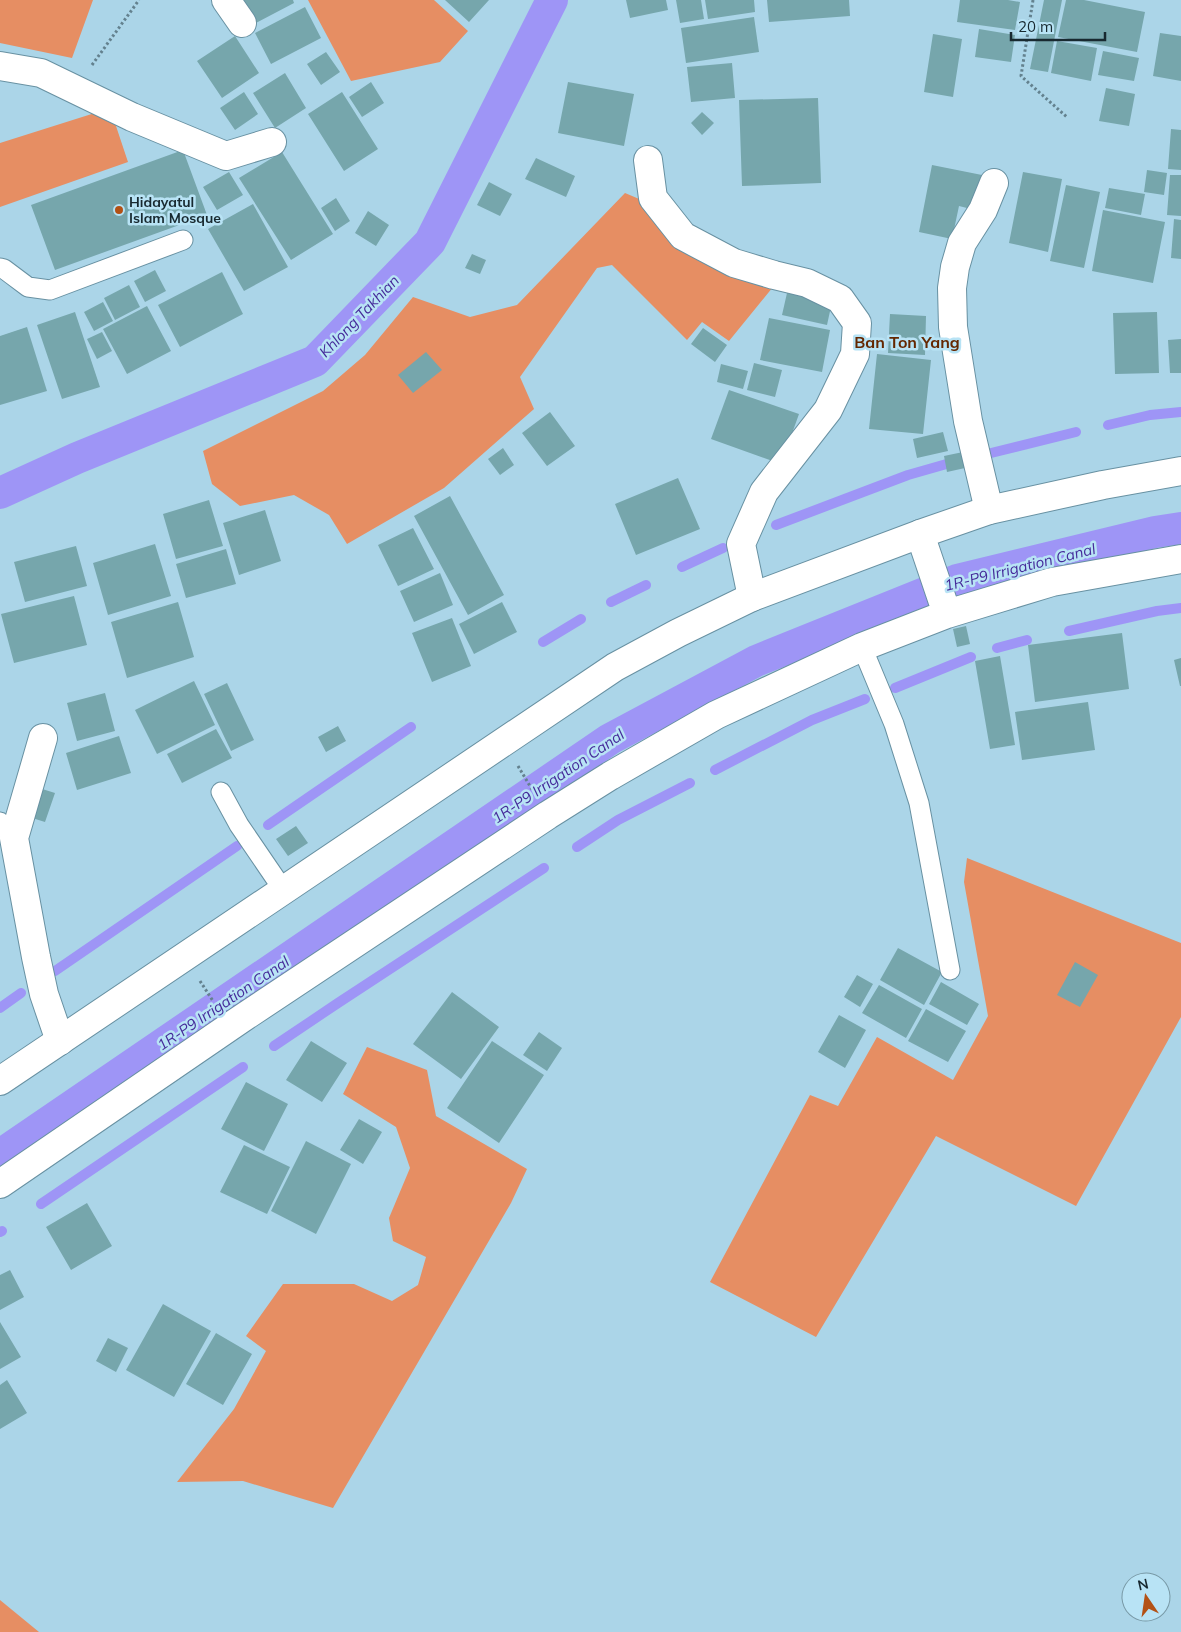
<svg xmlns="http://www.w3.org/2000/svg" width="1181" height="1632" font-family="Mulish,sans-serif">
	<style>
		.green { fill: #e68e63 }
		.lines { fill: none; stroke-linecap: round; stroke-linejoin: round }
		.stream { stroke: #9e95f6; stroke-width: 10 }
		.canal { stroke: #9e95f6; stroke-width: 32 }
		.building { fill: #76a6ac }
		.service-casing { stroke: #6891a2; stroke-width: 21 }
		.minor-casing { stroke: #6891a2; stroke-width: 30 }
		.secondary-casing { stroke: #6891a2; stroke-width: 30 }
		.path { stroke: #63818e; stroke-width: 3; stroke-dasharray: 2.5 2.5; stroke-linecap: butt }
		.service { stroke: #fff; stroke-width: 19 }
		.minor { stroke: #fff; stroke-width: 28 }
		.secondary { stroke: #fff; stroke-width: 28 }
		.poi-dot { fill: #b35115; stroke: #b8e3f5; stroke-width: 2 }
		.labels { text-anchor: middle; dominant-baseline: central; stroke-width: 5; stroke-linejoin: round; paint-order: stroke }
		.poi-label { font-size: 14px; font-weight: bold; fill: #182930; stroke: #b8e3f5; text-anchor: start }
		.water-label { font-size: 15px; font-style: italic; fill: #452b9a; stroke: #b8e3f5 }
		.quarter-label { font-size: 16px; font-weight: bold; fill: #642700; stroke: #b8e3f5 }
	</style>
	<rect width="100%" height="100%" fill="#abd5e8"/>
	<!-- green -->
	<path class="green" d="M0,0H93L72,58L0,43Z
		M308,0H434L468,31L440,62L351,81Z
		M98,112L115,123L128,162L0,207V143Z
		M625,193L651,204L773,287L729,341L702,322L687,340L612,265L597,268L520,377L534,409L444,488L347,544L329,515L294,495L240,506L212,484L203,451L323,391L365,355L413,297L470,317L517,305Z
		M967,858L1181,943V1017L1076,1206L936,1136L816,1337L710,1282L810,1095L838,1106L877,1037L953,1080L988,1016L964,882Z
		M367,1047L427,1070L436,1116L527,1169L511,1203L333,1508L243,1481L177,1482L234,1409L266,1351L246,1336L283,1284H354L392,1301L418,1285L426,1257L393,1241L389,1218L410,1168L396,1127L343,1094Z
		M0,1600L39,1632H0Z"/>
	<g class="lines">
		<!-- stream -->
		<path class="stream" d="M1108,425L1150,415L1181,412
			M987,454L1076,432
			M776,525L908,475L957,461
			M682,567L723,548
			M611,602L646,585
			M1069,631L1157,611L1181,608
			M543,642L581,619
			M997,648L1027,640
			M895,688L971,657
			M715,770L812,720L865,699
			M268,825L411,727
			M577,847L618,820L690,783
			M55,971L237,846
			M0,1008L21,993
			M274,1046L338,1003L544,868
			M41,1204L243,1067
			M0,1232L2,1231"/>
		<!-- canal -->
		<path class="canal" d="M0,493L77,458L315,361L430,242L552,0
			M0,1155L610,739L756,661L957,580L1155,532L1181,528"/>
	</g>
	<!-- building -->
	<path class="building" d="M241,0H293L294,3L254,24Z
		M445,0H489L469,22Z
		M626,0H666L668,10L630,18Z
		M676,0H701L704,19L680,23Z
		M705,0H754L755,12L708,19Z
		M767,0H849L850,16L769,22Z
		M960,0H1008L1020,2L1015,30L957,22Z
		M1044,0H1062L1048,72L1030,69Z
		M1066,0H1084L1145,12L1137,52L1058,37Z
		M305,7L321,38L271,64L255,33Z
		M754,17L759,52L686,63L681,28Z
		M979,29L1015,35L1011,62L975,57Z
		M1160,33L1181,36V81L1153,76Z
		M933,34L962,39L953,97L924,92Z
		M235,36L259,73L222,98L197,61Z
		M1057,41L1097,48L1091,81L1051,73Z
		M1103,51L1139,58L1134,81L1098,75Z
		M326,52L340,72L321,85L307,64Z
		M732,63L735,98L691,102L687,67Z
		M285,73L306,108L275,128L253,93Z
		M371,82L384,103L362,117L349,97Z
		M568,82L634,94L624,146L558,133Z
		M1106,88L1135,94L1129,126L1099,121Z
		M244,92L258,114L235,130L220,108Z
		M342,92L378,149L344,171L308,114Z
		M818,98L821,183L742,186L739,100Z
		M702,112L714,123L702,135L691,123Z
		M1171,129L1181,130V170L1168,169Z
		M183,150L207,215L55,270L31,205Z
		M282,152L333,234L291,260L239,178Z
		M536,158L575,176L566,197L525,179Z
		M932,165L982,175L975,210L959,206L952,239L919,232Z
		M1147,170L1167,173L1164,195L1144,192Z
		M229,172L243,195L217,210L203,187Z
		M1023,172L1062,179L1048,252L1009,243Z
		M1170,175H1181V216L1167,215Z
		M489,182L512,194L500,216L477,205Z
		M1066,185L1100,192L1084,268L1050,261Z
		M1109,188L1145,194L1141,215L1105,208Z
		M336,198L350,221L335,231L321,208Z
		M253,204L288,267L244,291L208,229Z
		M1103,210L1165,222L1153,283L1092,271Z
		M368,211L389,225L376,246L355,233Z
		M1174,219L1181,220V259L1171,258Z
		M472,254L486,260L480,274L465,268Z
		M155,270L166,291L145,302L134,281Z
		M222,272L243,314L180,347L158,305Z
		M129,285L140,307L115,320L104,298Z
		M787,293L832,302L827,325L782,315Z
		M103,302L113,321L94,331L84,312Z
		M147,306L171,351L127,374L103,329Z
		M75,312L100,387L62,399L37,325Z
		M1157,312L1159,373L1115,374L1113,313Z
		M890,314L926,316L925,355L888,353Z
		M769,318L830,330L822,372L760,360Z
		M27,327L47,391L0,405V336Z
		M703,328L727,345L715,362L691,344Z
		M102,332L112,351L97,359L87,339Z
		M1181,339V373H1170L1168,340Z
		M426,352L442,370L413,393L398,375Z
		M877,354L931,360L923,434L869,429Z
		M754,363L782,370L775,397L747,390Z
		M721,364L748,371L743,389L717,382Z
		M729,390L799,414L781,464L711,439Z
		M550,412L575,446L547,466L522,433Z
		M943,432L948,451L917,458L913,439Z
		M503,448L514,465L500,475L488,459Z
		M963,452L965,468L947,472L944,456Z
		M678,478L700,529L636,555L615,504Z
		M450,496L504,595L468,615L414,516Z
		M209,500L223,546L176,559L163,514Z
		M265,510L281,561L239,575L223,523Z
		M413,528L434,569L398,586L378,545Z
		M155,544L171,596L108,615L93,563Z
		M76,546L87,586L25,602L14,562Z
		M226,549L236,584L186,598L176,564Z
		M440,573L453,605L414,622L400,591Z
		M74,596L87,645L14,663L1,614Z
		M178,602L194,657L127,678L111,622Z
		M502,602L517,632L474,654L459,624Z
		M452,618L471,666L432,682L412,633Z
		M966,626L970,644L957,647L953,629Z
		M1122,633L1129,689L1035,702L1028,645Z
		M1000,656L1015,745L990,749L975,661Z
		M1181,658V686H1180L1174,660Z
		M194,681L215,725L157,754L135,710Z
		M227,683L254,740L231,751L204,694Z
		M105,693L115,731L77,741L67,703Z
		M1088,702L1095,750L1022,760L1015,712Z
		M338,726L346,741L326,752L318,737Z
		M216,729L232,758L182,783L167,754Z
		M119,736L131,773L77,790L66,753Z
		M39,788L55,793L45,822L29,817Z
		M296,826L308,843L288,856L276,839Z
		M898,948L942,972L924,1005L880,980Z
		M1075,962L1098,975L1080,1007L1057,995Z
		M857,975L873,984L860,1007L844,997Z
		M941,982L979,1004L967,1025L929,1004Z
		M879,985L922,1009L906,1038L862,1013Z
		M452,992L499,1027L461,1079L413,1044Z
		M926,1009L966,1031L948,1062L908,1041Z
		M839,1015L866,1030L845,1068L818,1052Z
		M539,1032L562,1048L547,1071L523,1055Z
		M311,1041L347,1063L322,1102L286,1080Z
		M492,1041L544,1075L499,1143L447,1108Z
		M246,1082L288,1104L264,1151L221,1129Z
		M359,1119L382,1132L363,1164L340,1150Z
		M306,1141L351,1164L316,1234L271,1211Z
		M244,1145L290,1167L267,1214L220,1192Z
		M87,1203L112,1246L71,1270L46,1227Z
		M10,1270L24,1297L0,1310V1275Z
		M163,1304L211,1331L174,1397L126,1370Z
		M0,1322L21,1357L0,1369Z
		M216,1333L252,1354L223,1405L186,1384Z
		M108,1338L128,1348L116,1372L96,1361Z
		M7,1380L27,1413L0,1429V1385Z"/>
	<g class="lines">
		<!-- service casing -->
		<g class="service-casing">
			<path id="service" d="M0,268L4,269L28,287L50,290L183,240
				M862,647L894,724L919,803L950,970
				M221,792L239,825L284,891
				M0,822L14,838"/>
		</g>
		<!-- minor casing -->
		<g class="minor-casing">
			<path id="minor" d="M226,0L242,23
				M0,66L41,73L132,117L226,156L272,142
				M648,160L653,198L683,236L734,263L774,275L807,283L840,299L857,323L855,354L828,410L764,492L741,544L752,597
				M989,510L968,421L953,327L952,288L955,267L962,243L983,210L994,183
				M920,534L947,614
				M43,738L14,838L36,957L44,994L60,1041
				M0,1184L241,1019L548,815L610,776L716,715L862,647L947,614L1052,582L1181,559"/>
		</g>
		<!-- secondary casing -->
		<g class="secondary-casing">
			<path id="secondary" d="M0,1081L615,667L678,633L752,597L920,534L989,510L1103,485L1181,471"/>
		</g>
		<!-- path -->
		<path class="path" d="M1033,0L1021,76L1068,118
			M92,65L139,0
			M518,766L533,791
			M200,981L213,1001"/>
		<!-- service -->
		<use href="#service" class="service"/>
		<!-- minor -->
		<use href="#minor" class="minor"/>
		<!-- secondary -->
		<use href="#secondary" class="secondary"/>
	</g>
	<!-- markers -->
	<circle class="poi-dot" cx="119" cy="210" r="5"/>
	<g class="labels">
		<!-- poi labels -->
		<g class="poi-label">
			<text x="129" y="202">Hidayatul<tspan x="129" dy="16">Islam Mosque</tspan></text>
		</g>
		<!-- water labels -->
		<g class="water-label">
			<text transform="translate(359 316) rotate(-46)">Khlong Takhian</text>
			<text transform="translate(1020 567) rotate(-14)">1R-P9 Irrigation Canal</text>
			<text transform="translate(558 776) rotate(-34)">1R-P9 Irrigation Canal</text>
			<text transform="translate(223 1003) rotate(-34)">1R-P9 Irrigation Canal</text>
		</g>
		<!-- quarter labels -->
		<g class="quarter-label">
			<text x="907" y="342">Ban Ton Yang</text>
		</g>
	</g>
	<!-- north arrow -->
	<g transform="translate(1146 1597) rotate(347)"><circle r="24" fill="#b8e3f5" stroke="#7899a6"/>
	<path d="M0-4L9 19L0 12L-9 19Z" fill="#b35115"/>
	<text y="-8" font-size="14" font-weight="bold" text-anchor="middle" fill="#182930">N</text>
	</g>
	<!-- scale -->
	<path d="M1011 32v8h94v-8" fill="none" stroke="#182930" stroke-width="2.5"/>
	<text x="1018" y="32" font-size="15" fill="#182930" stroke="#b8e3f5" stroke-width="4" paint-order="stroke">20 m</text>
</svg>
